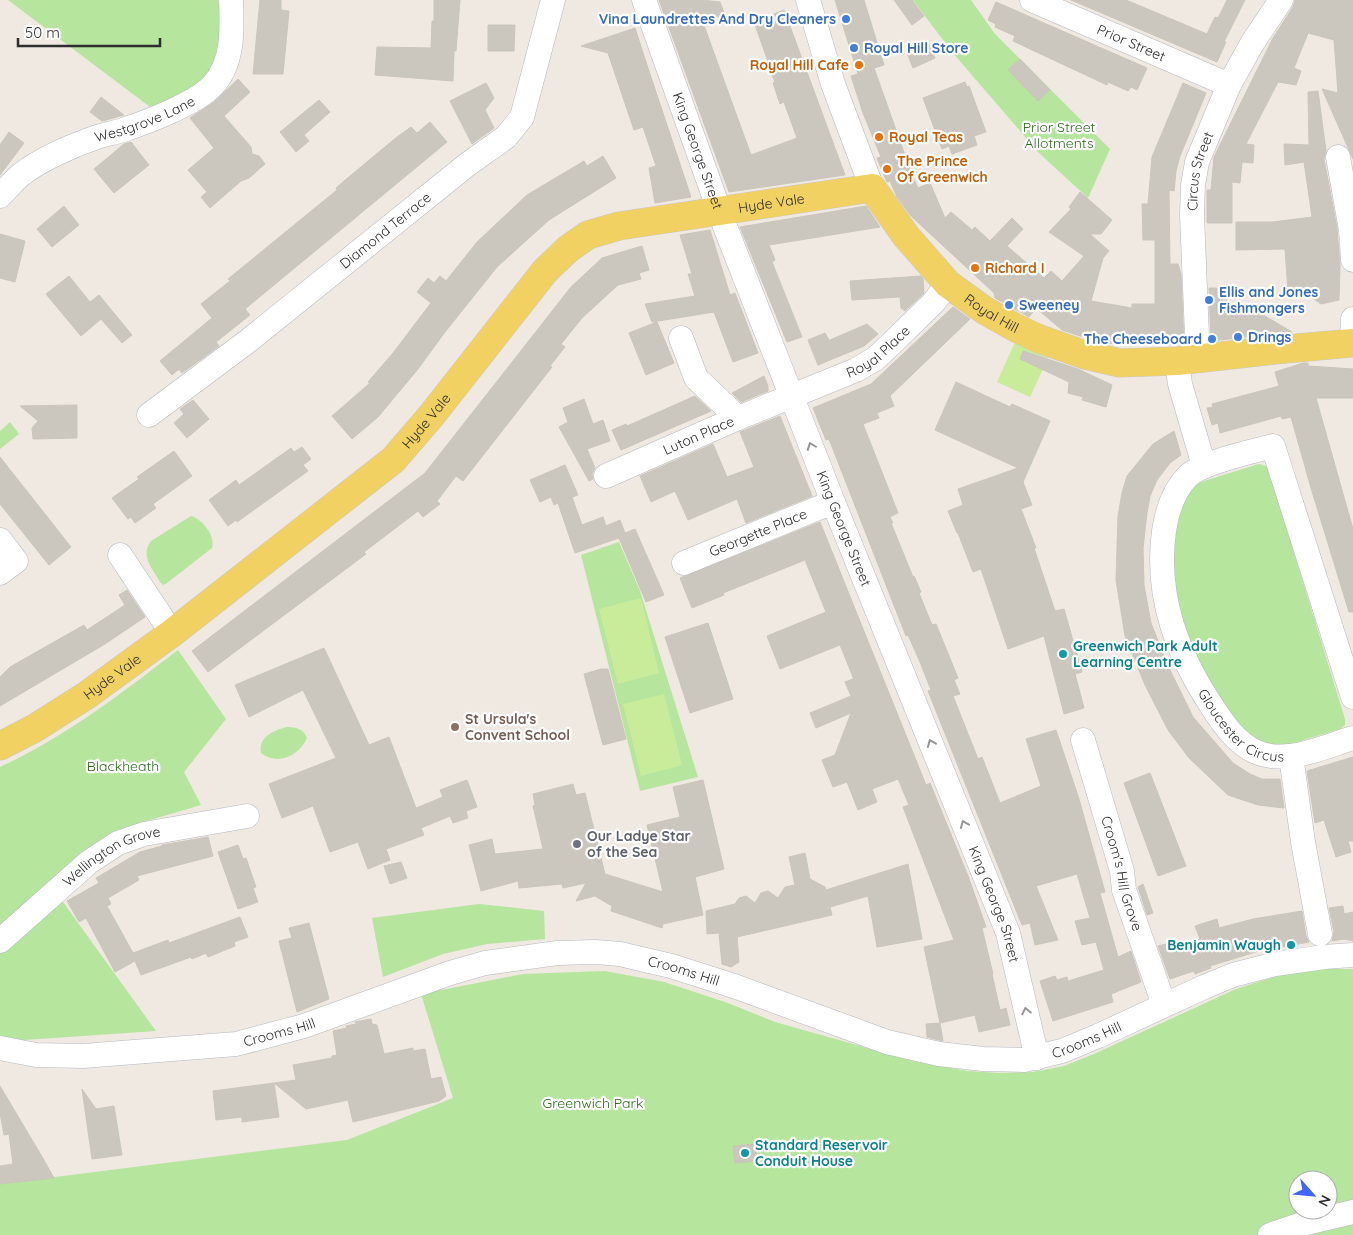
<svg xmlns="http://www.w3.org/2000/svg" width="1353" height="1235" font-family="Quicksand,sans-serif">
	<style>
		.green { fill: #b6e59e; fill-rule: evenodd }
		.pitch { fill: #c9ec9a }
		.building { fill: #cbc7bf; stroke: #cbc5ba }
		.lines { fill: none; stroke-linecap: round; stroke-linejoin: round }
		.minor-casing { stroke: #b4b7c1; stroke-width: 25 }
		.major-casing { stroke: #c9c9c9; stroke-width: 29 }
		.minor { stroke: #fff; stroke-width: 24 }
		.major { stroke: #f2d163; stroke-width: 28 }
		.oneway { stroke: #969696 }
		.shop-dot { fill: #3f7fe0; stroke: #fff; stroke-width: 2 }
		.food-dot { fill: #e8710a; stroke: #fff; stroke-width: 2 }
		.culture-dot { fill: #0f9aa8; stroke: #fff; stroke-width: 2 }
		.education-dot { fill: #8d6e63; stroke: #fff; stroke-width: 2 }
		.worship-dot { fill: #6b7280; stroke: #fff; stroke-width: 2 }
		.labels { text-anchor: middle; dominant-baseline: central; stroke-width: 4.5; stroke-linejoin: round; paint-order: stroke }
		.shop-label { font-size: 14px; font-weight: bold; fill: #366cbe; stroke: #fff; text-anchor: start }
		.street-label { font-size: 14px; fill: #2e2e2e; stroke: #fff }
		.food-label { font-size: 14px; font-weight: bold; fill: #c56008; stroke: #fff; text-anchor: start }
		.park-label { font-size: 14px; fill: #2c6e1b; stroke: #fff }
		.culture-label { font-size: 14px; font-weight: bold; fill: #0d838f; stroke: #fff; text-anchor: start }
		.education-label { font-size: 14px; font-weight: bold; fill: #785e54; stroke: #fff; text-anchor: start }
		.worship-label { font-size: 14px; font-weight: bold; fill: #5b616d; stroke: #fff; text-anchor: start }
	</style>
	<rect width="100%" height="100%" fill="#efe9e1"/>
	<!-- green -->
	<path class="green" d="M8,0H218L224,32L217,61L202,85L154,110Z
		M913,0H971L995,34L1110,149L1088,198L1039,153L952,52Z
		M10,422L19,434L0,449V431Z
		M1259,464L1266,466L1269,471L1345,719V725L1340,729L1280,747L1252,739L1236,725L1194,655L1175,595L1173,563L1175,531L1183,502L1191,488L1201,482Z
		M191,516C202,519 216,536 212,548L167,583L163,585L160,582C152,568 140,556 151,541Z
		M619,542L640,591L698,777L640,791L581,555Z
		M178,650L226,719L184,772L201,805L123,828L55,891L156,1031L24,1040L0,1047V767C65,737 122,693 178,650Z
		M287,727C296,727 304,729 307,738C299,756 278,766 261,753C258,737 274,730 287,727Z
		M479,904L544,911L545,939L487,944L443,954L383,977L372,918Z
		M1316,969H1353V1235H0V1184L347,1140L453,1098L421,994L523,974L605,971L664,982L725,1002L775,1022L917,1062L968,1071L1000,1073L1033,1072L1064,1066L1094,1054L1236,989L1296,970ZM1298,1180H1328V1210H1298Z"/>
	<!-- pitch -->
	<path class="pitch" d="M1016,340L1049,356L1030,397L997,382Z
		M641,598L659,673L618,684L599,609Z
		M664,694L682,765L641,776L623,704Z"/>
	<!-- building -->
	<path class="building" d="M260,0H281V10L289,11L283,74H253Z
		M434,0H460L456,51H454L453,81L375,75L377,47L431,48L432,21H434Z
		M659,0H702L720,2L725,15L702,20L751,155L797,138L784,102L780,104L773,83L775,82L769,68L770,67L754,22L784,10L845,175L729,192Z
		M835,0H864L884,65L874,68L912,175L918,188L930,183L945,218L951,212L972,230L975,227L990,241L1012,218L1023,229L1007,246L1044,278L1051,271L1062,281L1084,256L1049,232L1071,209L1069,207L1080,192L1112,220L1101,234H1090L1109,251L1103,258L1091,301L1132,308V304H1155V240H1143L1142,204H1148L1152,157L1183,83L1206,93L1180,156L1176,171L1174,191L1169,190L1170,264H1178L1181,274L1184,345L1101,343L1062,330L1036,308L1029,317L995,298L994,293L911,216L897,197L890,181L887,182L886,180L877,158L881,157L863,113L851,76L858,74Z
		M894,0H912L924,16L912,25Z
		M1071,0H1126L1207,34L1215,17L1218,18L1227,0H1245L1224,42H1226L1217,62Z
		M1295,0H1353V159L1322,89L1338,93L1334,40L1308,33L1294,68L1301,71L1296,85L1278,82L1246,144L1254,145L1253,163L1242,162L1240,183L1232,182V223H1207V190H1211L1214,157L1273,38L1293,7Z
		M996,2L1147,68L1137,90L1131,87L1128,91L1108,82L1107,85L1013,41L1015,36L995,27L996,24L988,20Z
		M488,25H515L514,51H488Z
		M635,28L644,56L691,197L655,203L649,168L656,166L643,127L634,130L608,53L581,46Z
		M929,43L935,58L913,68L907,53Z
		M1020,59L1050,90L1038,101L1008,70Z
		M238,79L250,92L224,116L251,147L252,154L259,156L265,164L249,178L241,181L210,208L201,197L207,192L188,170L214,148L190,118L214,102Z
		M965,82L967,87L969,86L986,132L974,136L977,145L952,154L949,146L942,149L923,98Z
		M486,83L494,98L485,110L494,128L472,144L450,101Z
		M1318,91L1326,151L1324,159L1337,228L1340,265L1339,300L1321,304L1305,293V291L1288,292L1285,249L1236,250V222H1273L1312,217L1304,162L1285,165L1284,144L1309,145L1308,92Z
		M101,97L124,115L102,121L90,112Z
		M319,100L330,112L304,135L309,141L296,152L280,132Z
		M430,122L447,142L245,309L250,315L216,342L219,346L182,373L179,369L172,375L160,361L212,318L201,304L230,281L228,279L337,190L336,188L344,181L397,137L411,127L417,133Z
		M9,132L24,143L0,175V145Z
		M131,142L149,165L114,193L94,169L124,144Z
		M603,156L616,178L549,220L497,267L445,332L418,369L378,417L352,439L332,416L370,383L368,382L393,353L431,303L417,292L428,278L434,283L440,276L446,281L477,242L527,195L584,161L587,166Z
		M64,206L79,225L52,247L37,229Z
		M866,206L880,227L769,245L775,260L772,262L802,337L787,342L740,227Z
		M710,230L730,295L735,293L758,353L733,362L714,312L652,322L645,304L695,296L688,274H692L680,235Z
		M0,234L25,241L15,282L0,278Z
		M642,246L649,270L639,273L641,279L618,285L582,318L561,344L565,347L550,366L552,367L463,481L456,476L437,501L440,504L423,517L418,511L364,552L366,554L208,672L192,651L425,473L571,287L602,258Z
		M69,276L90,302L99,295L132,335L122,343L101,319L81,336L46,294Z
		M921,276L923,279L924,293L905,311L901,308L900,297L852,300L850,281Z
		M1209,288H1217V291H1226L1227,307H1242V314L1260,313L1292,332L1211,341Z
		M953,307L970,319L890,396L894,406L877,413L879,418L863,424L898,513L890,517L893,523H891L913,577L914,576L921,592L919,593L932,625L936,624L958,678L954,680L960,694L953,696L978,759L982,757L1000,803L1041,786L1026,739L1056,730L1079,799L1105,892L1100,893L1118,957L1131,951L1141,982L1111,994L1113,1002L1053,1021L1040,981L1055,976L1057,980L1067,977L1068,981L1104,970L1096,942L1082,945L1075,921L1090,918L1077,874L1036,886L1058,940L1035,945L1030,923L1022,925L928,691L931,690L920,662L908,635L906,636L829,439L826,440L813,408L871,384Z
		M657,322L674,363L646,375L629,333Z
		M867,324L878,334L864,346L818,365L808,340L825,333L829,340H830Z
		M1023,351L1078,369L1112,385L1106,407L1082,400L1083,397L1068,393L1069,382L1020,359Z
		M1303,363H1308V366L1353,369V398H1316L1353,529V612H1349L1311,488L1291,417L1282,419L1281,416L1220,433L1218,423L1212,425L1207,408L1213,407L1212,404L1279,386L1275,372Z
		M764,376L768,386V391L741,402L732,393Z
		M956,382L1010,407L1012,404L1050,421L1023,482L1032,505L1021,509L1036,548H1034L1055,611L1064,609L1082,672L1075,674L1084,708L1064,714L1044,636L1008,649L981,569L973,572L958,533H957L948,511L963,505L958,489L1018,468L935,430Z
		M695,396L711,411L621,450L612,430L626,424L627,426Z
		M584,399L593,424L603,420L610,441L587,449L595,468L592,474L593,479L589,481L559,427L568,422L563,408Z
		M193,400L209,419L187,438L174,423L184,414L180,409Z
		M77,405V438L33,439L32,428L38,421L20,406Z
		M780,416L812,496L746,523L737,499L688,520L675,491L651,502L640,476L713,444L727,477L754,467L740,432Z
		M1174,431L1181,455L1170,463L1157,480L1150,496L1147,513L1143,548L1144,585L1151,623L1167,664L1193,717L1233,763L1250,774L1262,779H1280L1284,808L1258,805L1228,795L1189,758L1168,730L1145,685L1125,636L1116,580L1118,516L1122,493L1127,476L1153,444Z
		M302,447L311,459L303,465L308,471L237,522L236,520L228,526L209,500L236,480L239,485L291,448L294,452Z
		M174,451L192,476L153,504L156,508L135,523L131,517L128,519L112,498L139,479L137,477Z
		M0,457L71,547L49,565L0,504Z
		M565,465L578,495L572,497L582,525L603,517L606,526L620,520L625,533L635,529L664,595L646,602L619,538L575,553L558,503L554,505L551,497L540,502L530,480Z
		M820,522L926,785L930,783L968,876L986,927L982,928L993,974H992L1000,1010L1006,1008L1010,1025L979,1032L975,1015L940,1023L924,947L954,940L903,807L909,805L898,779L872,789L877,802L858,810L847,782L833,787L822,760L835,755L851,713L816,728L810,713L851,696L845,682L853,679V677L840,645L780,669L767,636L826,612L805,560L723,593L724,595L692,608L680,578Z
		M127,590L145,617L105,644L0,706V677L10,667L84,625L87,630L125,605L119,595Z
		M708,623L733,699L690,713L665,637Z
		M324,648L369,745L389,737L416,808L443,797L440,790L467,780L477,807L466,811L468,818L453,823L450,816L421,828L424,835L386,849L390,860L368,869L358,842L330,852L313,806L282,818L269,784L336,758L303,690L249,717L235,685Z
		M601,669H608L626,739L603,745L584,674Z
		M1353,757V841H1348L1351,852L1336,857L1324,820L1315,823L1307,771Z
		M1150,773L1186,866L1158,876L1124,783Z
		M703,780L724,869L695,877L703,915L663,924L662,928L611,911L612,906L595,896L576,901L586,883L563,888L562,884L519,888L518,881L481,891L469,845L492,839L495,854L543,849L533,806L535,805L533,794L573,784L576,795L585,793L605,874L663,892L647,825L680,817L673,787Z
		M208,837L213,856L137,876L139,880L108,898L111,904L107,906L133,953L168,940L169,943L240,917L248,937L234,942L235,946L208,957L206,953L192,959L191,957L141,975L135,961L115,972L86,918L79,922L67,901L99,883L96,878L140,852L162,846V845Z
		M238,845L243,859L246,858L256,887L253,888L258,902L238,909L218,852Z
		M805,853L810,879L825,887L826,890L908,864L922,939L877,947L868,896L830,907L832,915L737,937L739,962L731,967L722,964L719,933L707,934L706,911L735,904L739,898L746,896L755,903L761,893L768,891L778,898L785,887L795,885L789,857Z
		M401,862L407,878L390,884L384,866Z
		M1143,884L1153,913L1147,915L1138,887Z
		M1343,906L1344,914L1353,912V941L1344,939L1332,941L1334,932L1329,908Z
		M1302,911L1306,936L1309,942L1259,951L1210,966L1211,968L1195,974L1194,971L1170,979L1158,946L1166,944L1168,951L1200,939L1195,926L1217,919L1219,928L1253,919Z
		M309,923L329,999L297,1012L279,941L292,938L289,928Z
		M371,1019L372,1024L377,1025L384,1054L413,1048V1051L425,1049L431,1079L441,1077L446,1096L439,1101L353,1122L348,1100L306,1109L274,1083L296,1080L293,1065L332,1058V1056L337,1055L333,1031L347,1028L346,1026L356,1024L355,1022Z
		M940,1023L943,1041L927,1037L926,1024Z
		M274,1083L279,1117L242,1122V1117L216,1120L213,1091Z
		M0,1086L41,1155L54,1178L0,1184V1166L13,1164L9,1134L4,1135L0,1113Z
		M82,1089L96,1109L114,1106L122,1155L92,1159Z
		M755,1144L757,1161L735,1163L733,1146Z"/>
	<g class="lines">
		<!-- minor casing -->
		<g class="minor-casing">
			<g id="minor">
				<path id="s1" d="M644,0L724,224L833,502L1008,933L1037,1058"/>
				<path d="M808,0L833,84L872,188"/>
				<path id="s2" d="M1032,0L1229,85"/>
				<path d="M1338,157L1351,230L1353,260"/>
				<path id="s3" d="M0,196C7,189 14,180 22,174C41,159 74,145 97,137C105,134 114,133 123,130C147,122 198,103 214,84C234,61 232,28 231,0"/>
				<path d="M681,338L696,378L738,418"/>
				<path d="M1352,343L1353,319"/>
				<path id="s4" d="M1198,360L1192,215L1193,185L1197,162L1229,85L1253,42L1281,0"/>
				<path d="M1177,361L1180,384L1204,466"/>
				<path id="s5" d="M149,415L248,341L468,164L506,137L522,117L553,0"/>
				<path id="s6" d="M606,476L738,418L856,370L875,359L891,344L933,303L948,284"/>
				<path d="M0,540L16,561L0,573"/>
				<path d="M120,555L172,633"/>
				<path id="s7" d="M684,563L833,502"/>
				<path id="s8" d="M1353,697L1273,446C1251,452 1203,462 1188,476C1173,491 1167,511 1164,531C1155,596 1177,654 1213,708C1224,725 1236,742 1254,751C1285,766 1323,747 1353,738"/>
				<path id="s9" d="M1083,740L1122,871L1124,890L1164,1005"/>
				<path d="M1291,756L1303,842L1320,934"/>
				<path id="s10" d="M0,941L89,862L118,843L144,834L247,816"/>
				<path id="s11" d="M0,1048L36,1055L83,1056L236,1044L304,1026L450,973L485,963L557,953L595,952L620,954L671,966L734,986L887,1042L939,1054L983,1059L1024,1060L1062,1051L1098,1036L1204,987L1233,975L1275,964L1324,957L1353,955"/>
				<path d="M1270,1235L1302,1224L1353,1212"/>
			</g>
		</g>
		<!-- major casing -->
		<g class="major-casing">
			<g id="major">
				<path id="s12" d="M0,746L35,728L87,695L172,633L393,460L431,416L545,271L568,249L588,235L619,226L872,188L906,236L948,284L984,310L1014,327L1037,338L1085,355L1120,363L1177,361L1275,350L1353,343"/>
			</g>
		</g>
		<!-- minor -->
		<use href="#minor" class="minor"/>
		<!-- major -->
		<use href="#major" class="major"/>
	</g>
	<!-- one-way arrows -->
	<defs><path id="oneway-chevron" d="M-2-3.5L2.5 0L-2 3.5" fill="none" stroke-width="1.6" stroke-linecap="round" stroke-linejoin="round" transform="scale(1.25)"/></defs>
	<g class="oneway">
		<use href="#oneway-chevron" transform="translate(811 446) rotate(-111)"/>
		<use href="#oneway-chevron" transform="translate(931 743) rotate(-112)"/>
		<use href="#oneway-chevron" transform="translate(964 824) rotate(-112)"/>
		<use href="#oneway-chevron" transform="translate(1026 1011) rotate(-102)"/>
	</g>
	<!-- markers -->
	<g class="shop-dot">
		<circle cx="846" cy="19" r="5"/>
		<circle cx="854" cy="48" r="5"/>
		<circle cx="1209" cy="300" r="5"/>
		<circle cx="1009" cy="305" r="5"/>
		<circle cx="1238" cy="337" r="5"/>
		<circle cx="1212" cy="339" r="5"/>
	</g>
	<g class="food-dot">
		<circle cx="859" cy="65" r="5"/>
		<circle cx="879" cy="137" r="5"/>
		<circle cx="887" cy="169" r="5"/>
		<circle cx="975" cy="268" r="5"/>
	</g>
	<g class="culture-dot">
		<circle cx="1063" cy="654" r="5"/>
		<circle cx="1291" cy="945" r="5"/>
		<circle cx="745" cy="1153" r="5"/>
	</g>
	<circle class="education-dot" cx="455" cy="727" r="5"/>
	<circle class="worship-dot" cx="577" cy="844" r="5"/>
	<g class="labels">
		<!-- shop labels -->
		<g class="shop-label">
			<text x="836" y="19" text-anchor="end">Vina Laundrettes And Dry Cleaners</text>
			<text x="864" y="48">Royal Hill Store</text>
			<text x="1219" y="292">Ellis and Jones<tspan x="1219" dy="16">Fishmongers</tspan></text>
			<text x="1019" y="305">Sweeney</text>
			<text x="1248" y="337">Drings</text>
			<text x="1202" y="339" text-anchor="end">The Cheeseboard</text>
		</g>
		<!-- street labels -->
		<g class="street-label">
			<text stroke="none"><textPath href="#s2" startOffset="108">Prior Street</textPath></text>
			<text stroke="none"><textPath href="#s3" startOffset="166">Westgrove Lane</textPath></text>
			<text stroke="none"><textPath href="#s1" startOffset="160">King George Street</textPath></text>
			<text stroke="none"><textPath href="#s4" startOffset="190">Circus Street</textPath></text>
			<text stroke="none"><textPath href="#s12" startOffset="972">Hyde Vale</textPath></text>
			<text stroke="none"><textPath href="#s5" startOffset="300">Diamond Terrace</textPath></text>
			<text stroke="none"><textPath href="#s12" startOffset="1249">Royal Hill</textPath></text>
			<text stroke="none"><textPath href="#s6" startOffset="300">Royal Place</textPath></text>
			<text stroke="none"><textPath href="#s12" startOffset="538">Hyde Vale</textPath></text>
			<text stroke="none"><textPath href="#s6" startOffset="101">Luton Place</textPath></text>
			<text stroke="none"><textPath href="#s1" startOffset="565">King George Street</textPath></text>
			<text stroke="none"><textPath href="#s7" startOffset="80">Georgette Place</textPath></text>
			<text stroke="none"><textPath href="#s12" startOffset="132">Hyde Vale</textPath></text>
			<text stroke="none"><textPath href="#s8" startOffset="638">Gloucester Circus</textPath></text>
			<text stroke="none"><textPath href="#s10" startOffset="142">Wellington Grove</textPath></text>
			<text stroke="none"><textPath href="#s9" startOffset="139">Croom's Hill Grove</textPath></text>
			<text stroke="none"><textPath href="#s1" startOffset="970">King George Street</textPath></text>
			<text stroke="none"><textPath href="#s11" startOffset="701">Crooms Hill</textPath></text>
			<text stroke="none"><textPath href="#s11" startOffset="282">Crooms Hill</textPath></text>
			<text stroke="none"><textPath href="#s11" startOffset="1121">Crooms Hill</textPath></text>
		</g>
		<!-- food labels -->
		<g class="food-label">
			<text x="849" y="65" text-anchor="end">Royal Hill Cafe</text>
			<text x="889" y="137">Royal Teas</text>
			<text x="897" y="161">The Prince<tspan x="897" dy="16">Of Greenwich</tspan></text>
			<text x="985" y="268">Richard I</text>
		</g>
		<!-- park labels -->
		<g class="park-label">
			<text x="1059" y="127">Prior Street<tspan x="1059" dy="16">Allotments</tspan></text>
			<text x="123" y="766">Blackheath</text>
			<text x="593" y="1103">Greenwich Park</text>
		</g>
		<!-- culture labels -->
		<g class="culture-label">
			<text x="1073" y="646">Greenwich Park Adult<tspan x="1073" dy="16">Learning Centre</tspan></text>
			<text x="1281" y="945" text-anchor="end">Benjamin Waugh</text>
			<text x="755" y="1145">Standard Reservoir<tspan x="755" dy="16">Conduit House</tspan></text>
		</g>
		<!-- education labels -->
		<g class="education-label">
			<text x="465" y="719">St Ursula's<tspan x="465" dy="16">Convent School</tspan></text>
		</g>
		<!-- worship labels -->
		<g class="worship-label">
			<text x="587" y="836">Our Ladye Star<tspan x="587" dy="16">of the Sea</tspan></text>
		</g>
	</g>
	<!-- north arrow -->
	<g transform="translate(1313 1195) rotate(117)"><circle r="24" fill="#ffffff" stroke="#ababab"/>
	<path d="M0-4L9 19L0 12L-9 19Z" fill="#4264fb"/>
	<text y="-8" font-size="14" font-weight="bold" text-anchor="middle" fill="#2e2e2e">N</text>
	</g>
	<!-- scale -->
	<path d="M18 38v8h142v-8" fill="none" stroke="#2e2e2e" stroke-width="2.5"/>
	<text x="25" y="38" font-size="15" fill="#2e2e2e" stroke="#ffffff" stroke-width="4" paint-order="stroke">50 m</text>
</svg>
